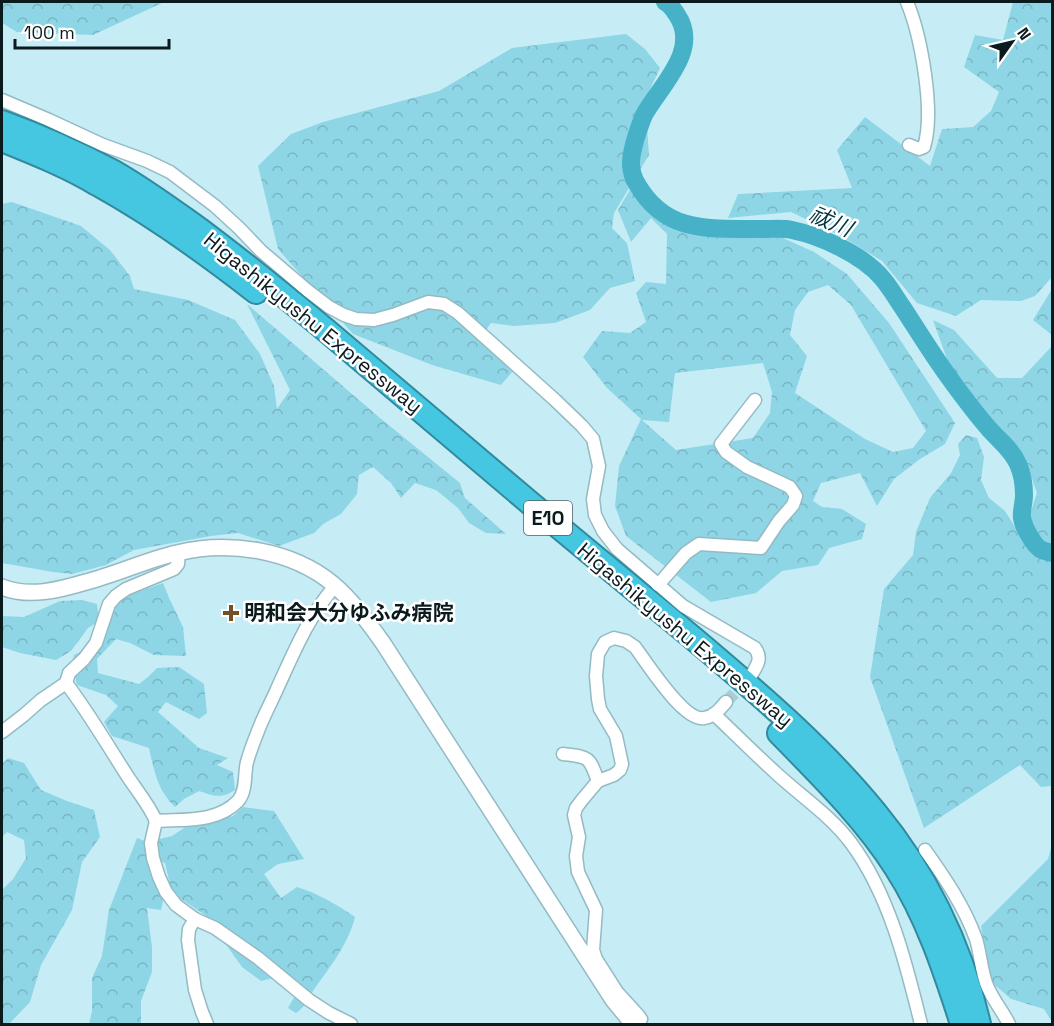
<svg xmlns="http://www.w3.org/2000/svg" width="1054" height="1026" viewBox="0 0 1054 1026" font-family="'Space Grotesk','Noto Sans JP',sans-serif">
  <defs>
    <pattern id="forest-crowns" width="20" height="18" patternUnits="userSpaceOnUse" patternTransform="scale(1.5)"><rect width="20" height="18" fill="#8ed5e5"/><path d="M2 6a3 3 0 1 1 6 0M12 15a3 3 0 1 1 6 0" fill="none" stroke="#79b6c4"/></pattern>
  </defs>
  <rect width="100%" height="100%" fill="#c6edf6"/>
  <g fill="url(#forest-crowns)" fill-rule="evenodd">
    <path d="M2,2H164L93,35L17,32L2,23Z"/>
    <path d="M1013,2H1052V277L1035,296L1021,301L981,300L956,316L917,303L882,261L841,236L791,212L728,218L738,194L852,188L837,150L865,117L930,166L942,129L973,127L991,111L999,92L964,67L975,35L1003,40Z"/>
    <path d="M626,34L645,49L660,68L645,100L649,155L614,213L612,228L627,243L635,281L610,288L590,310L555,323L514,326L491,323L480,338L512,372L501,385L432,365L353,334L278,249L258,166L291,134L323,122L439,91L512,48Z"/>
    <path d="M640,173L664,220L724,237L753,234L783,238L814,252L847,274L889,323L955,423L945,444L920,459L894,479L877,506L860,473L821,483L813,501L822,507L842,509L866,524L862,539L829,548L818,565L782,571L756,593L711,602L626,536L615,506L619,466L641,419L607,388L583,357L602,331L630,333L646,322L636,293L646,282L666,284L667,234L651,218L631,242L618,210ZM828,285L851,305L926,431L913,448L893,452L865,439L795,393L807,356L790,335L795,310L808,292ZM763,363L772,392L770,413L753,438L676,450L642,420L669,422L675,373Z"/>
    <path d="M12,202L81,226L110,250L130,276L134,289L188,300L235,320L260,354L274,386L277,409L290,390L247,304L380,418L460,483L465,498L506,534L486,533L469,523L458,508L436,490L415,483L401,498L391,483L373,467L359,475L357,494L341,514L323,524L314,533L279,546L238,533L211,536L134,550L106,565L72,574L53,572L2,563V204Z"/>
    <path d="M1052,289V335L1033,320Z"/>
    <path d="M933,320L954,330L997,378H1022L1052,346V786L1041,787L1020,765L924,828L870,677L884,589L913,555L916,532L930,498L951,473L960,455L958,444L966,435L977,438L984,457L981,480L989,498L1005,511L1015,527L1031,511L1037,493L1029,470L948,362Z"/>
    <path d="M163,583L170,600L183,627L186,656L154,655L130,643L116,639L97,659L98,673L139,684L148,677L157,668L179,667L204,684L207,713L199,719L166,702L158,712L199,748L228,758L217,765L233,772L235,790C221,799 214,796 199,791L184,799L175,807C158,791 154,771 149,748L112,736L104,722L118,706L106,695L77,685L72,663L74,655L92,646L114,609L121,601L129,595Z"/>
    <path d="M82,600L97,604L99,621L88,628L71,651L56,660L20,653L2,647V616L24,617L60,601Z"/>
    <path d="M8,758L24,763L41,790L67,801L94,810L100,837L82,862L72,910L41,965L30,1002L9,1024H2V890L13,879L26,858L24,840L7,832L2,837V764Z"/>
    <path d="M243,807L274,811L304,859L278,864L264,874L281,898L297,887C319,894 336,904 355,917C348,945 329,968 313,991C306,1000 306,1006 296,1013L288,1008L296,994L273,978L261,981L242,967L205,915L172,893L165,863L147,857L153,876L163,901L161,910L147,908L152,947V972L141,1001V1024H89L92,1011V978L102,956L109,910L137,838L147,842L172,836L190,824L233,816Z"/>
    <path d="M1052,845V1022L1044,1009L1011,999L989,980L981,926L1048,859Z"/>
  </g>
  <g fill="none" stroke-linecap="round" stroke-linejoin="round">
    <path stroke="#47b1c8" stroke-width="18" d="M665,2C671,5 673,9 677,15C701,50 660,86 644,115C640,125 636,135 634,145C630,159 629,171 637,184C667,236 713,228 765,229C774,229 783,228 792,230C821,236 863,255 882,278C890,287 896,298 903,308C918,331 932,354 948,376C961,394 975,413 990,430C1000,441 1012,450 1018,464C1022,473 1024,486 1024,495C1024,503 1021,511 1022,518C1023,526 1033,544 1040,549C1043,551 1049,552 1052,553"/>
    <path stroke="#aacdd5" stroke-width="12" stroke-dasharray="12 6" stroke-linecap="butt" d="M726,702L747,680"/>
    <g stroke="#94bac3" stroke-width="15">
      <g id="minor">
        <path d="M907,2C921,36 935,111 924,147L919,149L909,145"/>
        <path d="M2,100L49,120L103,145L147,161L170,172L215,206L239,228L261,251L308,291L329,307L344,315L356,319L374,320L393,315L428,302L444,304L458,313L555,400L582,426L593,439L599,466L593,499L595,515L603,531L617,549L683,606L755,648C762,658 758,664 752,674"/>
        <path d="M658,585L686,553L699,544L761,548L779,521L793,505L796,496L790,487L747,467L726,452L721,444L755,400"/>
        <path d="M335,586C308,617 294,652 277,689C271,703 263,717 258,731C254,741 250,751 247,762C244,774 247,791 238,801C217,823 184,819 156,821L151,843L153,858L159,877L166,892L176,905L195,919L215,928L258,958L309,1000L329,1013L351,1024"/>
        <path d="M66,683L69,673L84,659L96,643L109,604L116,596L126,589L174,569L178,564L179,552"/>
        <path d="M714,714C735,734 756,755 777,774C802,797 831,816 851,843C889,894 906,963 921,1024"/>
        <path d="M2,732L24,715L41,700L66,683C89,713 108,746 128,777C138,792 149,805 156,821"/>
        <path d="M563,754C589,757 589,756 598,781L582,800L576,808L574,815L579,837L576,856L578,872L596,910L593,950L596,959L617,992L638,1015L641,1019L638,1024"/>
        <path d="M598,781L614,775L620,770L622,764L616,736L600,709L598,699L596,676L598,654L605,642L614,638L626,641L635,647C647,663 684,722 704,718C714,717 720,709 726,702"/>
        <path d="M925,850C945,878 964,906 976,939C981,955 981,973 988,988C994,1001 1003,1012 1009,1024"/>
        <path d="M195,919L189,929L188,940L195,990L202,1012L207,1024"/>
      </g>
    </g>
    <g stroke="#94bac3" stroke-width="18">
      <path id="tertiary" d="M2,587C29,598 59,590 86,582C117,574 146,560 177,553C229,540 292,550 333,584C352,600 368,622 383,643L613,1000L627,1017L636,1024"/>
    </g>
    <g stroke="#318a9d" stroke-width="26">
      <g id="motorway">
        <path d="M2,122C40,136 78,153 114,172C144,189 171,209 199,229C243,262 285,296 327,331C395,388 462,446 530,503C584,548 638,593 693,638C757,692 822,747 875,812C926,874 961,946 979,1024"/>
        <path d="M2,140C34,153 67,166 97,184C153,215 206,253 256,292"/>
        <path d="M779,733C820,775 864,818 896,868C927,916 945,971 962,1024"/>
      </g>
    </g>
    <use href="#minor" stroke="#fff" stroke-width="12"/>
    <use href="#tertiary" stroke="#fff" stroke-width="15"/>
    <use href="#motorway" stroke="#45c7e2" stroke-width="22"/>
  </g>
  <path fill="#724e29" stroke="#fff" stroke-width="2" d="M228 604h6v6h6v6h-6v6h-6v-6h-6v-6h6z"/>
  <g text-anchor="middle" stroke-width="5" stroke-linejoin="round" paint-order="stroke">
    <rect fill="#fff" stroke="#545f61" stroke-width="1.5" x="524" y="501" width="48" height="34" rx="4.5"/>
    <g font-size="20" font-weight="bold" fill="#0b1a1d">
      <text x="548" y="525">E10</text>
    </g>
    <g font-size="21" fill="#0b1a1d" stroke="#fff">
      <text transform="translate(313 323) rotate(39)" y="7">Higashikyushu Expressway</text>
      <text transform="translate(685 635) rotate(40)" y="7">Higashikyushu Expressway</text>
    </g>
    <g font-size="21" font-weight="bold" fill="#0b1a1d" stroke="#fff" text-anchor="start">
      <text x="244" y="620">明和会大分ゆふみ病院</text>
    </g>
    <g font-size="22" font-style="italic" fill="#043740" stroke="#fff">
      <text transform="translate(831 221) rotate(23)" y="8">祓川</text>
    </g>
  </g>
  <rect width="1054" height="1026" fill="none" stroke="#0b1a1d" stroke-width="6"/>
  <g transform="translate(1012 42) rotate(56)" stroke="#ffffff" stroke-width="4.5" paint-order="stroke">
  <path d="M0-4.5L10 22L0 15L-10 22Z" fill="#0b1a1d"/>
  <text y="-9" font-size="16" font-weight="bold" text-anchor="middle" fill="#0b1a1d">N</text>
  </g>
  <path d="M15 39v9h154v-9" fill="none" stroke="#0b1a1d" stroke-width="3"/>
  <text x="24" y="39" font-size="18" fill="#0b1a1d" stroke="#ffffff" stroke-width="4.5" paint-order="stroke">100 m</text>
</svg>
